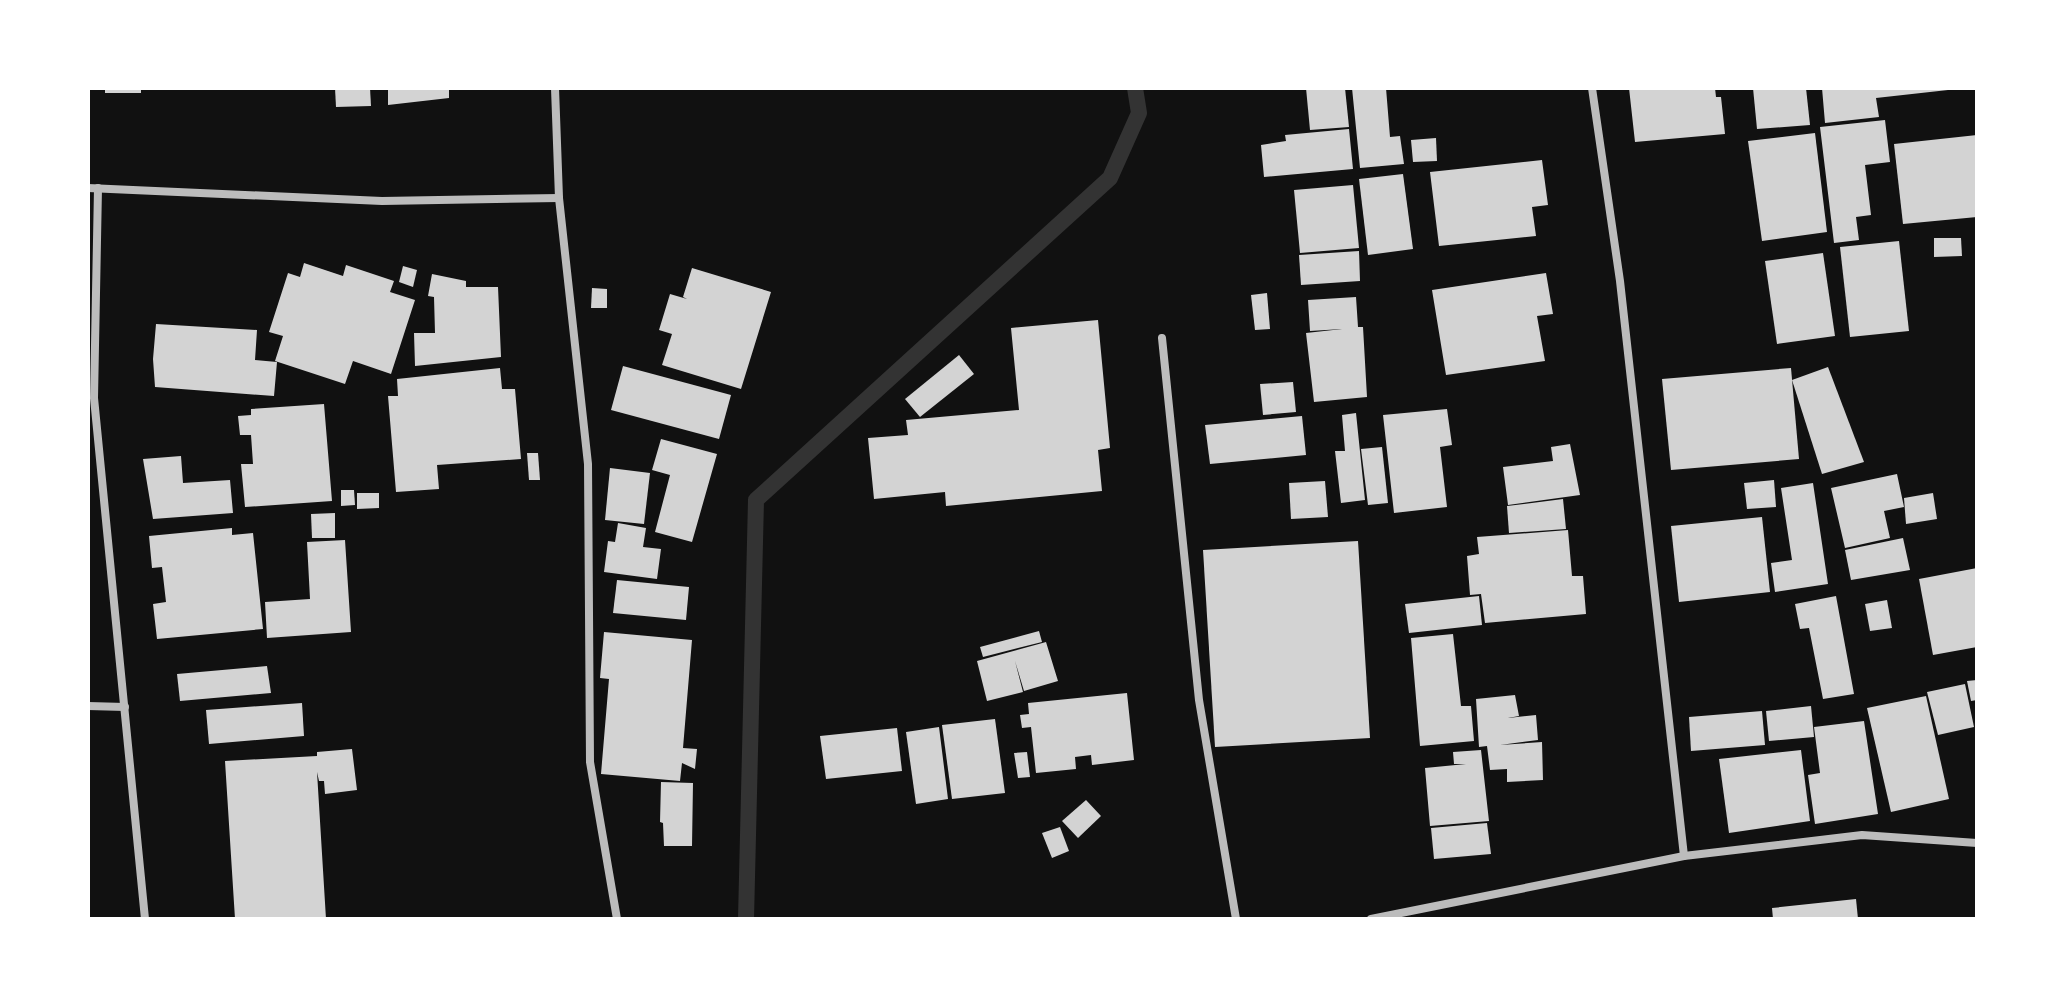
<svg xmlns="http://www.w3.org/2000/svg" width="2065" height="1007" viewBox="0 0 2065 1007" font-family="'Libre Baskerville',serif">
  <rect width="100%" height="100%" fill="#111"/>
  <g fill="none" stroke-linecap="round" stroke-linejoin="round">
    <path stroke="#333" stroke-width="16" d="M746,919L756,500L1110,178L1139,113L1135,88"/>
  </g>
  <g fill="#d3d3d3">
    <rect x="105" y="88" width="36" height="5"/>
    <path d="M335,88H370L371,106L336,107Z"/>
    <path d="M388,88H449V98L388,105Z"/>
    <path d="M1306,88H1345L1349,127L1310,130Z"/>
    <path d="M1352,88H1386L1390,137L1400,136L1404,164L1360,168Z"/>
    <path d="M1629,88H1715L1716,97H1721L1725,134L1635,142Z"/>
    <path d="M1753,88H1806L1810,125L1757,129Z"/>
    <path d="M1822,88H1948V90L1876,98L1879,117L1825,123Z"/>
    <path d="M1885,120L1890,162L1865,165L1871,215L1856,217L1859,240L1834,243L1820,127Z"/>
    <path d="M1349,129L1353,169L1264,177L1261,145L1286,141L1285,135Z"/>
    <path d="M1815,133L1827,232L1762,241L1748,141Z"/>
    <path d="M1977,135V217L1903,224L1894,144Z"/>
    <path d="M1436,138L1437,161L1413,162L1411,140Z"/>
    <path d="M1542,160L1548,205L1532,207L1536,236L1439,246L1430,172Z"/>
    <path d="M1403,174L1413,249L1368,255L1359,179Z"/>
    <path d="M1353,185L1359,248L1300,253L1294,190Z"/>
    <path d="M1934,238H1961L1962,256L1934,257Z"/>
    <path d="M1899,241L1909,331L1850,337L1840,247Z"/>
    <path d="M1359,251L1360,281L1301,285L1299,255Z"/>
    <path d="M1823,253L1835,336L1777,344L1765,261Z"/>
    <path d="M304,263L343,276L346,265L394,281L390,292L415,300L391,374L353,361L345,384L275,361L283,336L269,332L288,273L300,277Z"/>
    <path d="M403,266L417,270L413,287L399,282Z"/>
    <path d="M692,268L771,292L741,389L662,365L672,334L659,330L670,294L687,299L683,297Z"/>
    <path d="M1546,273L1553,314L1537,316L1545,361L1446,375L1432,290Z"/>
    <path d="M432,274L466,281V287H498L501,357L415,366L414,333H435L434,297L428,296Z"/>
    <path d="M592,288L607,289V308H591Z"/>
    <path d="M1267,293L1270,329L1255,330L1251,295Z"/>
    <path d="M1356,297L1358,327H1363L1367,397L1314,402L1306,333L1342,329L1310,331L1308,300Z"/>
    <path d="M1098,320L1110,448L1098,450L1102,491L946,506L945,492L874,499L868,438L908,435L906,420L1019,410L1011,328Z"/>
    <path d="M156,324L257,330L255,360L277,362L274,396L155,387L153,359Z"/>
    <path d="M959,355L974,374L920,417L905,399Z"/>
    <path d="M623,366L731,395L719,439L611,410Z"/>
    <path d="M1828,367L1864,462L1822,474L1792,380Z"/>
    <path d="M500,368L502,389H515L521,459L437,465L439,489L396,492L388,396H398L397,379Z"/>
    <path d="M1791,368L1799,459L1671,470L1662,379Z"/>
    <path d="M1293,382L1296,412L1263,415L1260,384Z"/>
    <path d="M324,404L332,501L245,507L241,464H253L251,435H240L238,416L251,415V409Z"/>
    <path d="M1447,409L1452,445L1440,447L1447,507L1394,513L1383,415Z"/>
    <path d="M1356,413L1365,500L1341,503L1335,451H1345L1342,415Z"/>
    <path d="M1302,416L1306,455L1210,464L1205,425Z"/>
    <path d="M661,439L717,454L692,542L655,532L670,475L652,470Z"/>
    <path d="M1570,444L1580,495L1508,505L1503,467L1553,461L1551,447Z"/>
    <path d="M1382,447L1388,503L1368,505L1361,449Z"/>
    <path d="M527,453H538L540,480H529Z"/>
    <path d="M181,456L183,483L230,480L233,513L153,519L143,459Z"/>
    <path d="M610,468L650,473L644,524L605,520Z"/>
    <path d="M1897,474L1904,507L1884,511L1890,538L1845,548L1831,488Z"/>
    <path d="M1774,480L1776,507L1747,509L1744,483Z"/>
    <path d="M1325,481L1328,517L1291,519L1289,483Z"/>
    <path d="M1813,483L1828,584L1775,592L1771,563L1792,560L1781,488Z"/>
    <path d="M341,490H354L355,505L341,506Z"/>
    <path d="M357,493H379V508L357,509Z"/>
    <path d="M1933,493L1937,519L1906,524L1904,498Z"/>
    <path d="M1563,499L1566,529L1509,533L1507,506Z"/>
    <path d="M335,513V538H312L311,514Z"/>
    <path d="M1762,517L1770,592L1679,602L1671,526Z"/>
    <path d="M618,523L646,528L643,547L661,549L657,579L604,572L608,541L615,542Z"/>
    <path d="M232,528V535L253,533L263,629L157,639L153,604L166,602L162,567L152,568L149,536Z"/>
    <path d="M1568,530L1572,576H1583L1586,614L1485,623L1481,594L1470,595L1467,556L1479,554L1477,537Z"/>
    <path d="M1903,538L1910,570L1851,580L1845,550Z"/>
    <path d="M345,540L351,632L267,638L265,602L310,599L307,542Z"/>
    <path d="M1358,541L1370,738L1215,747L1203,550Z"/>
    <path d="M1977,568V647L1933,655L1919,579Z"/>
    <path d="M617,580L689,587L686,620L613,613Z"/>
    <path d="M1479,596L1482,625L1409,633L1405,604Z"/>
    <path d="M1836,596L1854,694L1823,699L1809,628L1800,629L1795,604Z"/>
    <path d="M1887,600L1892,628L1870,631L1865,604Z"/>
    <path d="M1039,631L1042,642L983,657L980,647Z"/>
    <path d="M604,632L692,640L683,748L697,749L695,769L682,763L680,781L601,774L609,679L600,678Z"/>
    <path d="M1453,634L1461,706H1471L1474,741L1420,746L1411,638Z"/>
    <path d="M1046,642L1058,681L1024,691L1015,661L1023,692L987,701L977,661Z"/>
    <path d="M267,666L271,693L180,701L177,674Z"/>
    <path d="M1977,680V700L1971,701L1967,681Z"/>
    <path d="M1965,684L1974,727L1938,735L1927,692Z"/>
    <path d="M1127,693L1134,760L1092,765L1091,755L1075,757L1076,769L1036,773L1031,727L1022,728L1020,715L1029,714L1028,703Z"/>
    <path d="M1515,695L1519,716L1508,718L1536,715L1538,740L1500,745L1542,742L1543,780L1507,782V769L1490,770L1487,746L1479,747L1476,699Z"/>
    <path d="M1926,696L1949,799L1891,812L1867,708Z"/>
    <path d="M302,703L304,736L209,744L206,710Z"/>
    <path d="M1811,706L1814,737L1769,741L1766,711Z"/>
    <path d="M1762,711L1765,745L1691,751L1689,717Z"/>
    <path d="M995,719L1005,793L952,799L942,725Z"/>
    <path d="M1864,721L1878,814L1815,824L1808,775L1820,773L1814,727Z"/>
    <path d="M939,727L948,799L916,804L906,732Z"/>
    <path d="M897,728L902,771L826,779L820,736Z"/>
    <path d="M352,749L357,790L325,794L324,781H319L317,772L326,919H235L225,761L317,756V752Z"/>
    <path d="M1481,750L1489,821L1430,826L1425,768L1466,764H1454L1453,752Z"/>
    <path d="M1801,750L1810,821L1729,833L1719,759Z"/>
    <path d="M1027,752L1030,777L1018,778L1014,753Z"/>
    <path d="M661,782L693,783L692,846H664L663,823L660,822Z"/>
    <path d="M1086,800L1101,816L1078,838L1062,821Z"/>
    <path d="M1487,823L1491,854L1434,859L1431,828Z"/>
    <path d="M1060,827L1069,851L1052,858L1042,833Z"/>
    <path d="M1856,899L1858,919H1773L1772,908Z"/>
  </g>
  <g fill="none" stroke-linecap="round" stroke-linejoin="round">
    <g stroke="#bcbcbc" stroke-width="8">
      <path d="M555,88L559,198L588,464L590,762L617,919"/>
      <path d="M1592,88L1620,281L1684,856"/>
      <path d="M88,188L382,201L559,198"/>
      <path d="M98,188L94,398L145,919"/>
      <path d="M1162,338L1199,700L1236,919"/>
      <path d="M88,706L125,707"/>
      <path d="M1371,919L1684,856L1862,835L1977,843"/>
    </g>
  </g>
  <rect width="2065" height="1007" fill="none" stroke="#ffffff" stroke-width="180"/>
</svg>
